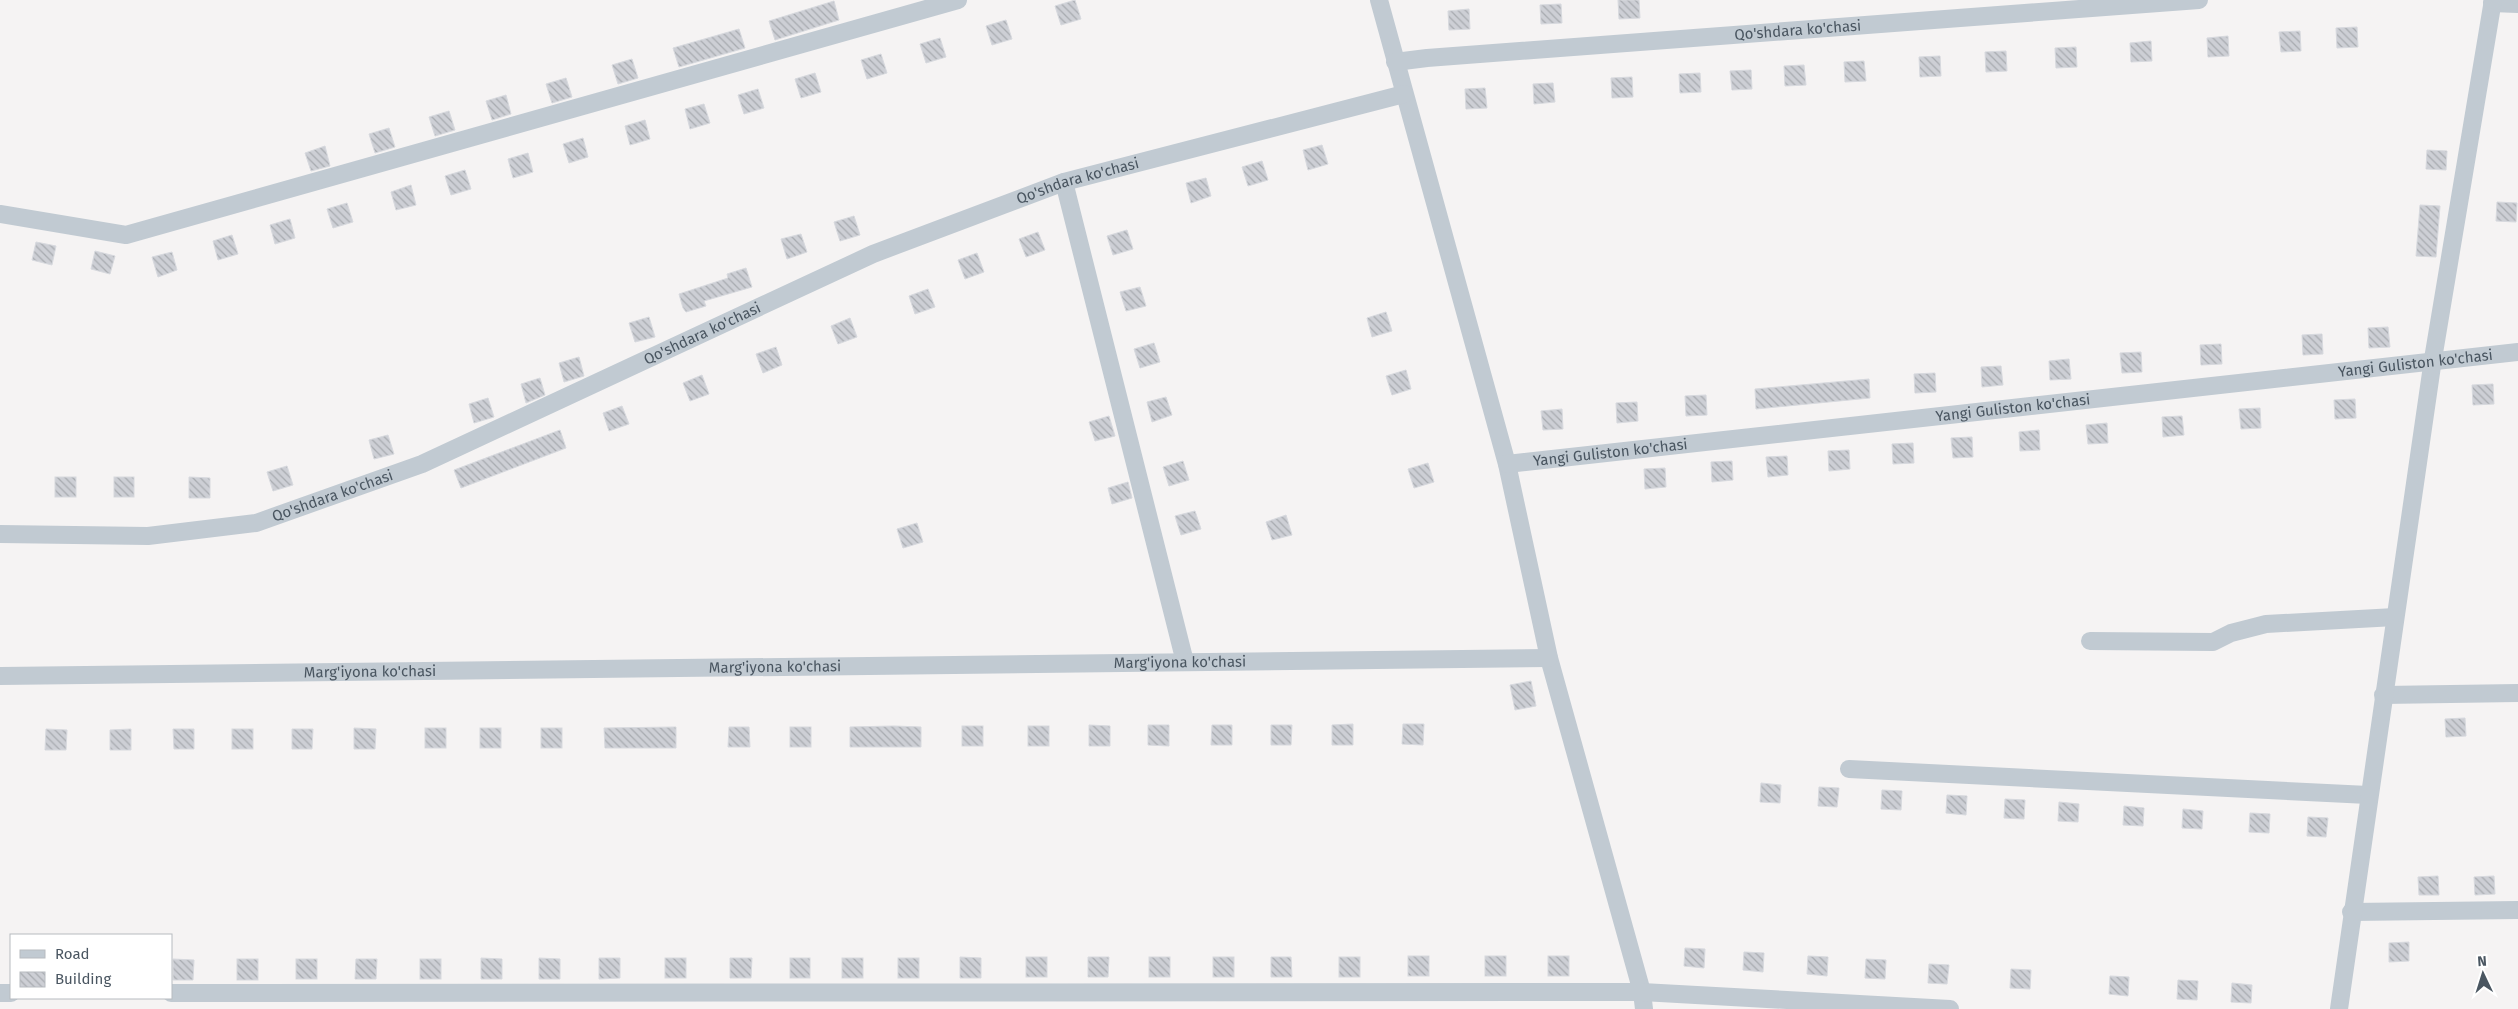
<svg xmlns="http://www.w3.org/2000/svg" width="2518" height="1009" viewBox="0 0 2518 1009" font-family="'Fira Sans',sans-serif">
  <defs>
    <pattern id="building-back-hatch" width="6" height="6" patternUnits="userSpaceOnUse" patternTransform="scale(1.25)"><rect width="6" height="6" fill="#cdcfd5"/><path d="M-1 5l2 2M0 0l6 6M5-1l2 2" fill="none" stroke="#a8abb0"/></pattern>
  </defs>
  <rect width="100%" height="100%" fill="#f5f3f3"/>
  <g fill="url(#building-back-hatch)" stroke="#d7d9de">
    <path d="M1075,0L1081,19L1061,25L1055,6Z"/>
    <path d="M1618,0H1639L1640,18L1619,19Z"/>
    <path d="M834,1L839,20L775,40L769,21Z"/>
    <path d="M1561,4L1562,23L1541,24L1540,5Z"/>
    <path d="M1469,9L1470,29L1449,30L1448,11Z"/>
    <path d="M1006,20L1012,39L992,45L986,26Z"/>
    <path d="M2357,27L2358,47L2337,48L2336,28Z"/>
    <path d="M739,29L745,48L679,67L673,48Z"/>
    <path d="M2300,31L2301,51L2281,52L2279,32Z"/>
    <path d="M2228,36L2229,56L2208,57L2207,38Z"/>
    <path d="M940,38L946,57L926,63L920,44Z"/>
    <path d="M2151,41L2152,61L2131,62L2130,43Z"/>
    <path d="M2076,47L2077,67L2056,68L2055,48Z"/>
    <path d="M2006,51L2007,71L1986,72L1985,52Z"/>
    <path d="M881,54L887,73L867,79L861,60Z"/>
    <path d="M1940,56L1941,76L1920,77L1919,57Z"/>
    <path d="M632,59L638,78L618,84L612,65Z"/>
    <path d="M1864,61L1866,81L1845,82L1844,62Z"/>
    <path d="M1804,65L1806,85L1785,86L1784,66Z"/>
    <path d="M1751,70L1752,89L1732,90L1730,71Z"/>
    <path d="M815,73L821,92L801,98L795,79Z"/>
    <path d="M1700,73L1701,92L1680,93L1679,74Z"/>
    <path d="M1632,77L1633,97L1612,98L1611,78Z"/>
    <path d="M566,78L572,97L552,103L546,84Z"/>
    <path d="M1553,83L1555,102L1534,104L1533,84Z"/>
    <path d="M1485,88L1487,108L1466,109L1465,89Z"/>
    <path d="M758,89L764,108L744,114L738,95Z"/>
    <path d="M506,95L511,114L492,120L486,101Z"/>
    <path d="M704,104L710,123L690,129L685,109Z"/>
    <path d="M449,111L455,130L435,136L429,117Z"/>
    <path d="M645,120L650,139L630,145L625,126Z"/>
    <path d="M389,128L395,147L375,153L369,134Z"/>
    <path d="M583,138L588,157L569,163L563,144Z"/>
    <path d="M1322,145L1328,164L1308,170L1303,150Z"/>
    <path d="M325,146L330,166L311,171L305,153Z"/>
    <path d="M2427,150L2447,151L2446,170L2426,169Z"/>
    <path d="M528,153L533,172L513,178L508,159Z"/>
    <path d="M1262,161L1268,180L1248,186L1242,167Z"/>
    <path d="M465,170L471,189L451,195L445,176Z"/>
    <path d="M1206,178L1211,196L1191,203L1186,183Z"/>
    <path d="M411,185L416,205L396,210L391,192Z"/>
    <path d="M2497,202L2517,203L2516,222L2496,221Z"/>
    <path d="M347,203L353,222L333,228L327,209Z"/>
    <path d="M2420,205L2440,206L2436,257L2416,256Z"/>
    <path d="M854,216L860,235L840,241L834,222Z"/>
    <path d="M290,219L295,238L275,244L270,225Z"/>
    <path d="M1127,230L1133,249L1113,255L1107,236Z"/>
    <path d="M1038,232L1045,250L1026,257L1019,239Z"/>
    <path d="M801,234L807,252L787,259L781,239Z"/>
    <path d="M232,235L238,254L218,260L213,241Z"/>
    <path d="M36,242L56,246L52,265L32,260Z"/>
    <path d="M95,251L115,256L110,274L91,269Z"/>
    <path d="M172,252L177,270L158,277L152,257Z"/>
    <path d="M977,253L984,272L965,279L958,260Z"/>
    <path d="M746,268L752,287L704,301L706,306L686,312L683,308L679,294L728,278L727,274Z"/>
    <path d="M1140,287L1146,306L1126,311L1120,292Z"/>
    <path d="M928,289L935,307L915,314L909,296Z"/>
    <path d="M1386,312L1392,331L1372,337L1367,318Z"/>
    <path d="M649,317L655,337L635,342L629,323Z"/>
    <path d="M850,318L857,337L838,344L831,326Z"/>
    <path d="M2388,327L2390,347L2369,348L2368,328Z"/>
    <path d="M2322,334L2323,354L2303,355L2302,335Z"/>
    <path d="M1154,343L1160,362L1140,368L1134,349Z"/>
    <path d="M2221,344L2222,364L2201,365L2200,345Z"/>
    <path d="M776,347L782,365L763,373L756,354Z"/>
    <path d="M2141,352L2142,372L2122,373L2120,353Z"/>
    <path d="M579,357L584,376L564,382L559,363Z"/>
    <path d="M2069,359L2071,379L2050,380L2049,361Z"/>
    <path d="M2001,366L2003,385L1982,387L1981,367Z"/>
    <path d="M1406,370L1411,389L1392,395L1386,376Z"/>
    <path d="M1935,373L1936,392L1915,393L1914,374Z"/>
    <path d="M702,375L709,394L690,401L683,383Z"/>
    <path d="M540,378L545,395L526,403L521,384Z"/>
    <path d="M1869,379L1870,398L1756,409L1755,389Z"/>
    <path d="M2493,384L2494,404L2473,405L2472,385Z"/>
    <path d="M1706,395L1707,415L1686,416L1685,396Z"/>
    <path d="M1166,397L1172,415L1152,422L1147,402Z"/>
    <path d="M488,398L494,417L474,423L469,404Z"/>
    <path d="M2355,399L2356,418L2335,419L2334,400Z"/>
    <path d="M1637,402L1638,421L1617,423L1616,403Z"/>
    <path d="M622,406L629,424L609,431L603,413Z"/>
    <path d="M2260,408L2261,428L2241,429L2239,409Z"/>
    <path d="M1562,409L1563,429L1543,430L1541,411Z"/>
    <path d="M1109,416L1115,436L1095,441L1089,422Z"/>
    <path d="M2182,416L2184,435L2163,437L2162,417Z"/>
    <path d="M2107,423L2108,443L2088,444L2086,425Z"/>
    <path d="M560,430L566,448L461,488L454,470Z"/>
    <path d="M2039,430L2040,450L2020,451L2019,432Z"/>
    <path d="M388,435L394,454L374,459L369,440Z"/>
    <path d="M1972,437L1973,457L1953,458L1951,438Z"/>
    <path d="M1913,443L1914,463L1893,464L1892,444Z"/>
    <path d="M1849,450L1850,469L1829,471L1828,451Z"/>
    <path d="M1787,456L1788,475L1768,477L1766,457Z"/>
    <path d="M1183,461L1189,480L1169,486L1163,467Z"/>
    <path d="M1732,461L1733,480L1712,482L1711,462Z"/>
    <path d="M1428,463L1434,482L1414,488L1408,469Z"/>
    <path d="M287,466L293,485L273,491L267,472Z"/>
    <path d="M1665,468L1666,487L1645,489L1644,469Z"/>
    <rect x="55" y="477" width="21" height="20"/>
    <rect x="114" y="477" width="20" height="20"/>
    <path d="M189,477L210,478V498H189Z"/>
    <path d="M1128,482L1132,498L1112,504L1108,488Z"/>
    <path d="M1195,511L1201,529L1181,535L1175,516Z"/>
    <path d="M1286,515L1292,535L1272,540L1266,522Z"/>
    <path d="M917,523L923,542L903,548L897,529Z"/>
    <path d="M1531,681L1536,706L1515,710L1510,685Z"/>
    <path d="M2465,718L2466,736L2446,737L2445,719Z"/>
    <path d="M1353,724V745H1332V725Z"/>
    <path d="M1403,724H1424L1423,745L1402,744Z"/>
    <path d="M1089,725L1110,726V746H1089Z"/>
    <path d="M1148,725H1169V746L1148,745Z"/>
    <path d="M1212,725H1232V745H1211Z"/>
    <path d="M1271,725H1292L1291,745H1271Z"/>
    <path d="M894,726L921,727V747H850V727Z"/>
    <rect x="962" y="726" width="21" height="20"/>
    <rect x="1028" y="726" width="21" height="20"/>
    <path d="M676,727V748H605L604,728Z"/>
    <path d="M729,727H749L750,747H728Z"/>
    <rect x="790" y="727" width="21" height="20"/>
    <path d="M354,728L376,729L375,749H354Z"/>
    <rect x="425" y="728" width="21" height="20"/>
    <rect x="480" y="728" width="21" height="20"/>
    <rect x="541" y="728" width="21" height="20"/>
    <path d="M46,729L67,730L66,750H45Z"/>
    <path d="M131,729V750H110V730Z"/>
    <path d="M173,729H194V749H174Z"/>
    <rect x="232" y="729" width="21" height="20"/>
    <path d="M292,729H313L312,749H292Z"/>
    <path d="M1761,783L1781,785L1780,803L1760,802Z"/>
    <path d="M1819,787L1839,788L1837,807L1818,806Z"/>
    <path d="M1882,790L1902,791L1901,810L1881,809Z"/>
    <path d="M1947,795L1967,796L1966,815L1946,813Z"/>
    <path d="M2005,799L2025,800L2024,819L2004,818Z"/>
    <path d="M2059,802L2079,804L2078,822L2058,821Z"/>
    <path d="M2124,806L2144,808L2143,826L2123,825Z"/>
    <path d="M2183,809L2203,811L2202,829L2182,828Z"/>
    <path d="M2250,813L2270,814L2269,833L2249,832Z"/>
    <path d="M2308,817L2328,818L2326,837L2307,836Z"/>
    <path d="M2438,876L2439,895H2419L2418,877Z"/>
    <path d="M2494,876L2495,894L2475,895L2474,877Z"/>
    <path d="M2409,942V961L2389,962V943Z"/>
    <path d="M1685,948L1705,949L1704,968L1684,966Z"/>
    <path d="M1744,952L1764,953L1763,972L1743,970Z"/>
    <rect x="1408" y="956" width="21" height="20"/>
    <rect x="1485" y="956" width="21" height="20"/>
    <rect x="1548" y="956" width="21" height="20"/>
    <path d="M1808,956L1828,957L1827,976L1807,974Z"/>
    <path d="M960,957L981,958V978H960Z"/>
    <rect x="1026" y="957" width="21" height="20"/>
    <path d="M1088,957H1109L1108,977H1088Z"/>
    <rect x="1149" y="957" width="21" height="20"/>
    <rect x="1213" y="957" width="21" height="20"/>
    <path d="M1271,957H1291L1292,977H1271Z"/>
    <rect x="1339" y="957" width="21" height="20"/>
    <path d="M481,958L502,959V979H481Z"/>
    <path d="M539,958L560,959V979H539Z"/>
    <path d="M599,958H620V978L599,979Z"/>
    <rect x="665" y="958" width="21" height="20"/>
    <path d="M730,958H752L751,978H730Z"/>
    <rect x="790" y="958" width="20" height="20"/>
    <rect x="842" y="958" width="21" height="20"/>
    <rect x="898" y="958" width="21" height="20"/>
    <path d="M173,959L194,960L193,980H173Z"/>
    <rect x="237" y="959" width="21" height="21"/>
    <rect x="296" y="959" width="21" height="20"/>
    <path d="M356,959H377L376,979H355Z"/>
    <rect x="420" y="959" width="21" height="20"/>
    <path d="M1866,959L1886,960L1885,979L1865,978Z"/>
    <path d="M1929,964L1949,965L1947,984L1928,983Z"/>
    <path d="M2011,969L2031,970L2030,989L2010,988Z"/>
    <path d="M2110,976L2129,977L2128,996L2109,994Z"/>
    <path d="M2178,980L2198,981L2197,1000L2177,999Z"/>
    <path d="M2232,983L2252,985L2251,1003L2231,1002Z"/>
  </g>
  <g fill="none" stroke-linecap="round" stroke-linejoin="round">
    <g stroke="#c1cad2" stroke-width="18">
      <path d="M1379,0L1507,464L1549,658L1642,992L1644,1009"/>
      <path d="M2492,3L2518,4"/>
      <path id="s1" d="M1395,62L1427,58L2199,0"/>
      <path d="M1064,182L1185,662"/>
      <path d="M0,214L126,235L958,0"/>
      <path id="s2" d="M1507,464L2518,352"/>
      <path id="s3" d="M0,534L148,536L256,523L422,464L873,254L1064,182L1404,94"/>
      <path d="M2090,641L2213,642L2231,633L2266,624L2395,617"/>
      <path id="s4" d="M0,676L1549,658"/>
      <path d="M2383,695L2518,693"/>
      <path d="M1849,769L2368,795"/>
      <path d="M2351,912L2518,910"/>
      <path d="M0,993H11"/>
      <path d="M171,993L1642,992L1950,1009"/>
      <path d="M2339,1009L2433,359L2493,0"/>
    </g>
  </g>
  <g text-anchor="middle" stroke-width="4.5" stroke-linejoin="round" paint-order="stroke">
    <g font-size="15" fill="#4a5661" stroke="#fff">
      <text dy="5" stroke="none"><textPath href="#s1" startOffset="404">Qo'shdara ko'chasi</textPath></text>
      <text dy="5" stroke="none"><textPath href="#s3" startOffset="1148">Qo'shdara ko'chasi</textPath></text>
      <text dy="5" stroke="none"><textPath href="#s3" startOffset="742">Qo'shdara ko'chasi</textPath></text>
      <text dy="5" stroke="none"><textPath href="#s2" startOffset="914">Yangi Guliston ko'chasi</textPath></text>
      <text dy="5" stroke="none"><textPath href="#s2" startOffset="509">Yangi Guliston ko'chasi</textPath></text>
      <text dy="5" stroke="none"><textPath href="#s2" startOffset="104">Yangi Guliston ko'chasi</textPath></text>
      <text dy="5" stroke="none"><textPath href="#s3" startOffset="338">Qo'shdara ko'chasi</textPath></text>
      <text dy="5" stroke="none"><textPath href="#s4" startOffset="1180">Marg'iyona ko'chasi</textPath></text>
      <text dy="5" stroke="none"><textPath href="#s4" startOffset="775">Marg'iyona ko'chasi</textPath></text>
      <text dy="5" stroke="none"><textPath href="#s4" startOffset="370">Marg'iyona ko'chasi</textPath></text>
    </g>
  </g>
  <rect x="10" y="934" width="162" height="65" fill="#ffffff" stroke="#b7bbc0"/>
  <rect x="20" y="950" width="25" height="8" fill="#c1cad2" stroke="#b7bbc0"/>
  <text x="55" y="959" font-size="15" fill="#4a5661">Road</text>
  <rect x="20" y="972" width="25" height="15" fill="url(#building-back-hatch)" stroke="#b7bbc0"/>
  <text x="55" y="984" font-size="15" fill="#4a5661">Building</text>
  <g transform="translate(2483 974) rotate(356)" stroke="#ffffff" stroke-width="4" paint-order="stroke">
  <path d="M0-4L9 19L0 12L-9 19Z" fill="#4a5661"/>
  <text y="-8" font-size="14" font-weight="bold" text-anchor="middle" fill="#4a5661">N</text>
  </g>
</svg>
